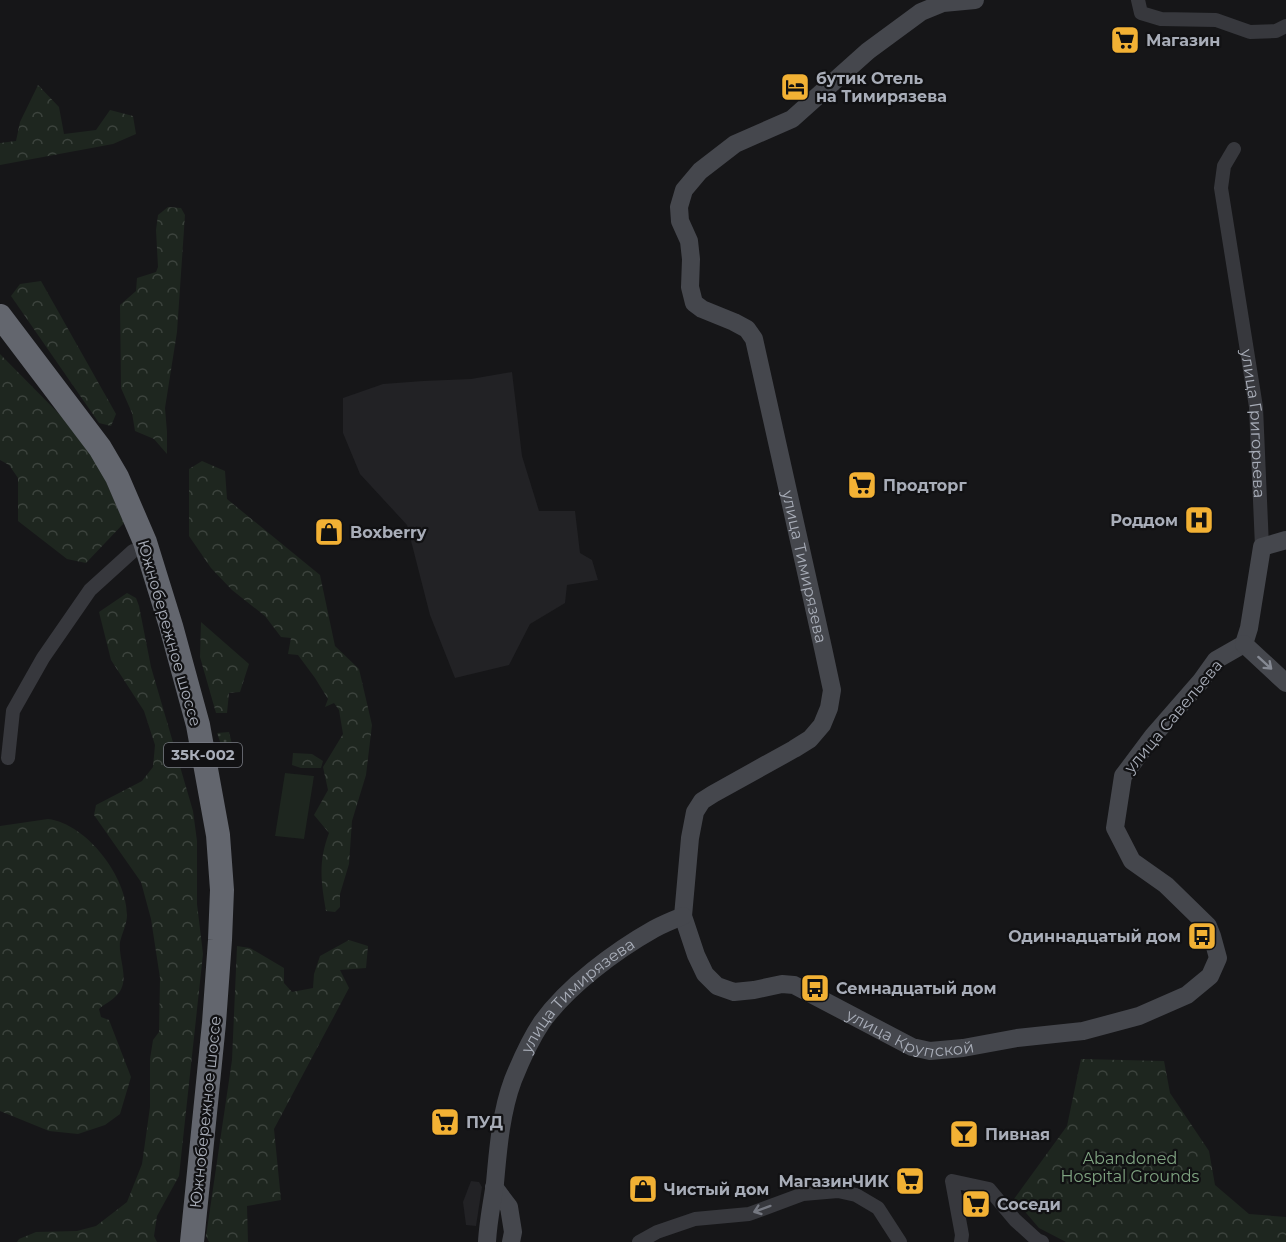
<svg xmlns="http://www.w3.org/2000/svg" width="1286" height="1242" viewBox="0 0 1286 1242" font-family="Montserrat,sans-serif">
  <defs>
    <pattern id="grass-dots" width="8" height="8" patternUnits="userSpaceOnUse" patternTransform="scale(1.5)"><rect width="8" height="8" fill="#1e261f"/><path d="M2 2h.1M6 6h.1" fill="none" stroke="#3c433d" stroke-width="1.8" stroke-linecap="round"/></pattern>
    <pattern id="forest-crowns" width="20" height="18" patternUnits="userSpaceOnUse" patternTransform="scale(1.5)"><rect width="20" height="18" fill="#1e261f"/><path d="M2 6a3 3 0 1 1 6 0M12 15a3 3 0 1 1 6 0" fill="none" stroke="#3c433d"/></pattern>
  </defs>
  <rect width="100%" height="100%" fill="#161618"/>
  <g fill="#222225">
    <path d="M512,372L522,456L539,511H575L580,553L592,560L598,580L567,585L565,603L530,624L509,665L455,678L430,615L407,525L360,474L343,433V398L383,384L423,381L471,379Z"/>
    <path d="M471,1181L479,1182L482,1187L476,1226L466,1225L463,1202Z"/>
  </g>
  <path fill="url(#grass-dots)" d="M229,732L232,744L225,756L217,733Z"/>
  <g fill="url(#forest-crowns)">
    <path d="M38,85L59,107L64,134L96,130L110,110L133,116L136,134L113,144L0,165V143L16,141L20,122Z"/>
    <path d="M168,207L181,208L185,215L177,332L165,408L167,432V454L154,439L135,431L132,413L121,388L120,305L136,291L137,278L156,272L158,267L156,230L158,215Z"/>
    <path d="M41,281L116,414L111,426L99,423L11,296L20,284Z"/>
    <path d="M0,354L76,431L97,461L124,523L86,563L67,559L18,521V478L9,465L0,460Z"/>
    <path d="M202,461L225,471L227,499L320,575L335,646L359,669L372,725L366,775L352,821L349,864L340,894V907L335,912L326,911C321,882 318,862 329,833L314,815L328,790L323,767L343,734L339,710L334,703L325,707L328,699L315,678L298,655L288,654L291,638L281,637L265,616L232,590L211,568L189,536V469Z"/>
    <path d="M127,593L136,598L139,606L151,667L193,811L197,841V904L203,954L179,1176L157,1216L154,1236L157,1242H17L19,1239L36,1232L77,1231L96,1226L127,1202L142,1164L150,1107V1059L153,1040L159,1032L160,978L151,919L141,882L94,815L96,805L142,781L153,767L155,745L144,711L111,660L99,612Z"/>
    <path d="M201,622L249,664L240,692L229,693L227,713H216L200,657Z"/>
    <path d="M293,753L312,754L323,761L321,768H301L292,765Z"/>
    <path d="M48,819C87,824 127,877 127,915C127,924 122,933 120,942C118,960 131,980 117,995C112,1001 104,1004 99,1009L101,1017L109,1020L131,1077L120,1114L105,1125L78,1134L49,1131L0,1111V826Z"/>
    <path d="M349,940L368,946L366,968L340,970L349,988L274,1129L281,1200L247,1206L248,1242H209L206,1236L232,1060L237,946L250,948L284,968V983L292,992L313,988L314,974L320,956Z"/>
    <path d="M1081,1059L1164,1061L1170,1093L1209,1151L1215,1185L1249,1214L1286,1217V1242H1066L1039,1228L1014,1199L1067,1126Z"/>
  </g>
  <path fill="#1e261f" d="M285,773L314,776L304,839L275,836Z"/>
  <g fill="none" stroke-linecap="round" stroke-linejoin="round">
    <g stroke="#37383d" stroke-width="14">
      <path d="M1138,0L1141,13L1161,19L1216,20L1250,32L1276,31L1286,26"/>
      <path id="s1" d="M1234,149L1224,166L1221,188L1256,407L1262,547"/>
      <path d="M8,758L13,711L43,658L90,590L133,551"/>
      <path d="M639,1242L657,1232L695,1219L749,1214L803,1194L838,1191L856,1195L878,1208L900,1242"/>
      <path d="M961,1242L962,1235L952,1181L989,1189L1015,1220L1037,1240L1042,1242"/>
    </g>
    <g stroke="#45474d" stroke-width="18">
      <path id="s2" d="M975,0L943,3L921,12L868,51L792,119L735,144L700,171L684,190L679,207L680,221L689,241L691,259L690,287L694,303L702,309L734,322L747,329L754,339L823,648L832,690L829,708L822,725L810,739L794,749L713,794L702,801L695,812L690,838L683,916L696,955L705,974L717,986L734,992L754,990L782,984L794,985L912,1047L930,1051L963,1048L1017,1038L1083,1031L1139,1016L1187,995L1210,976L1218,958L1212,936L1208,926L1166,885L1132,861L1115,828L1123,776L1153,736L1201,681L1216,660L1244,644"/>
      <path d="M1244,644L1249,628L1262,547L1286,540"/>
      <path d="M1244,644L1286,683"/>
      <path d="M494,1187L509,1207L513,1232L511,1242"/>
      <path id="s3" d="M487,1242C488,1222 492,1203 495,1183C498,1149 501,1112 513,1080C521,1060 530,1040 542,1022C568,986 615,951 654,929C663,924 673,920 683,916"/>
    </g>
    <path stroke="#63666e" stroke-width="24" d="M0,316L100,448L117,477L145,542L171,626L198,725L218,835L222,890L220,940L214,1023L192,1242"/>
  </g>
  <defs><path id="oneway-shaft" d="M-6 0H5M1.5-3L5.5 0L1.5 3" fill="none" stroke-width="1.6" stroke-linecap="round" stroke-linejoin="round" transform="scale(1.5)"/></defs>
  <use stroke="#858993" href="#oneway-shaft" transform="translate(1265 663) rotate(42)"/>
  <use stroke="#757881" href="#oneway-shaft" transform="translate(762 1209) rotate(160)"/>
  <defs>
    <g id="supermarket-square" transform="scale(1.5)"><rect x="-9" y="-9" width="18" height="18" rx="4" fill="#f2b134" stroke="#111113"/><path d="M-6-5.5h2.5l.6 2H6L4.5 2H-2.5L-4.4-4H-6ZM-1.5 3.2a1.3 1.3 0 1 0 .1 0ZM3 3.2a1.3 1.3 0 1 0 .1 0Z" fill="#111"/></g>
    <g id="hotel-square" transform="scale(1.5)"><rect x="-9" y="-9" width="18" height="18" rx="4" fill="#f2b134" stroke="#111113"/><path d="M-6-4.5h1.5V1H6V5H4.5V3h-9V5H-6ZM-4 0a1.8 1.8 0 1 1 3.6 0ZM.5 0V-2.5h3Q6-2.5 6 0Z" fill="#111"/></g>
    <g id="hospital-square" transform="scale(1.5)"><rect x="-9" y="-9" width="18" height="18" rx="4" fill="#f2b134" stroke="#111113"/><path d="M-5-5h3v3.5h4V-5h3V5h-3V1.5h-4V5h-3Z" fill="#111"/></g>
    <g id="shop-square" transform="scale(1.5)"><rect x="-9" y="-9" width="18" height="18" rx="4" fill="#f2b134" stroke="#111113"/><path d="M-5-2.5h2.3a2.7 3.5 0 0 1 5.4 0H5L5.5 6h-11ZM-1.5-2.5h3a1.5 2.3 0 0 0-3 0Z" fill="#111"/></g>
    <g id="bus-square" transform="scale(1.5)"><rect x="-9" y="-9" width="18" height="18" rx="4" fill="#f2b134" stroke="#111113"/><path d="M-5-6H5V4H4V6H2V4H-2V6H-4V4H-5ZM-3.5-4V0h7V-4ZM-3.5 1.2v1.5H-2V1.2ZM2 1.2v1.5H3.5V1.2Z" fill="#111"/></g>
    <g id="bar-square" transform="scale(1.5)"><rect x="-9" y="-9" width="18" height="18" rx="4" fill="#f2b134" stroke="#111113"/><path d="M-6-5H6L.8 .8V4.5H3.5V6h-7V4.5H-.8V.8Z" fill="#111"/></g>
  </defs>
  <g fill-rule="evenodd">
    <use href="#supermarket-square" x="1125" y="40"/>
    <use href="#hotel-square" x="795" y="87"/>
    <use href="#supermarket-square" x="862" y="485"/>
    <use href="#hospital-square" x="1199" y="520"/>
    <use href="#shop-square" x="329" y="532"/>
    <use href="#bus-square" x="1202" y="936"/>
    <use href="#bus-square" x="815" y="988"/>
    <use href="#supermarket-square" x="445" y="1122"/>
    <use href="#bar-square" x="964" y="1134"/>
    <use href="#supermarket-square" x="910" y="1181"/>
    <use href="#shop-square" x="643" y="1189"/>
    <use href="#supermarket-square" x="976" y="1204"/>
  </g>
  <g text-anchor="middle" stroke-width="4.5" stroke-linejoin="round" paint-order="stroke">
    <rect fill="#111113" stroke="#7b7e86" stroke-width="1.5" x="164" y="743" width="78" height="24" rx="4.5"/>
    <g font-size="15" font-weight="bold" fill="#a8adb8">
      <text x="203" y="760">35К-002</text>
    </g>
    <g font-size="16" font-weight="bold" fill="#a8adb8" stroke="#111113" text-anchor="start">
      <text x="1146" y="46">Магазин</text>
      <text x="816" y="84">бутик Отель<tspan x="816" dy="18">на Тимирязева</tspan></text>
      <text x="883" y="491">Продторг</text>
      <text x="1178" y="526" text-anchor="end">Роддом</text>
      <text x="350" y="538">Boxberry</text>
      <text x="1181" y="942" text-anchor="end">Одиннадцатый дом</text>
      <text x="836" y="994">Семнадцатый дом</text>
      <text x="466" y="1128">ПУД</text>
      <text x="985" y="1140">Пивная</text>
      <text x="889" y="1187" text-anchor="end">МагазинЧИК</text>
      <text x="664" y="1195">Чистый дом</text>
      <text x="997" y="1210">Соседи</text>
    </g>
    <g font-size="16" fill="#a8adb8" stroke="#111113">
      <text dy="6" stroke="none"><textPath href="#s1" startOffset="280">улица Григорьева</textPath></text>
      <text dy="6" stroke="none"><textPath href="#s2" startOffset="776">улица Тимирязева</textPath></text>
      <text transform="translate(170 633) rotate(74)" y="6">Южнобережное шоссе</text>
      <text transform="translate(1173 716) rotate(-50)" y="6">улица Савельева</text>
      <text dy="6" stroke="none"><textPath href="#s3" startOffset="273">улица Тимирязева</textPath></text>
      <text dy="6" stroke="none"><textPath href="#s2" startOffset="1486">улица Крупской</textPath></text>
      <text transform="translate(205 1112) rotate(-84)" y="6">Южнобережное шоссе</text>
    </g>
    <g font-size="16" fill="#7fa381" stroke="#111113">
      <text x="1130" y="1164">Abandoned<tspan x="1130" dy="18">Hospital Grounds</tspan></text>
    </g>
  </g>
</svg>
